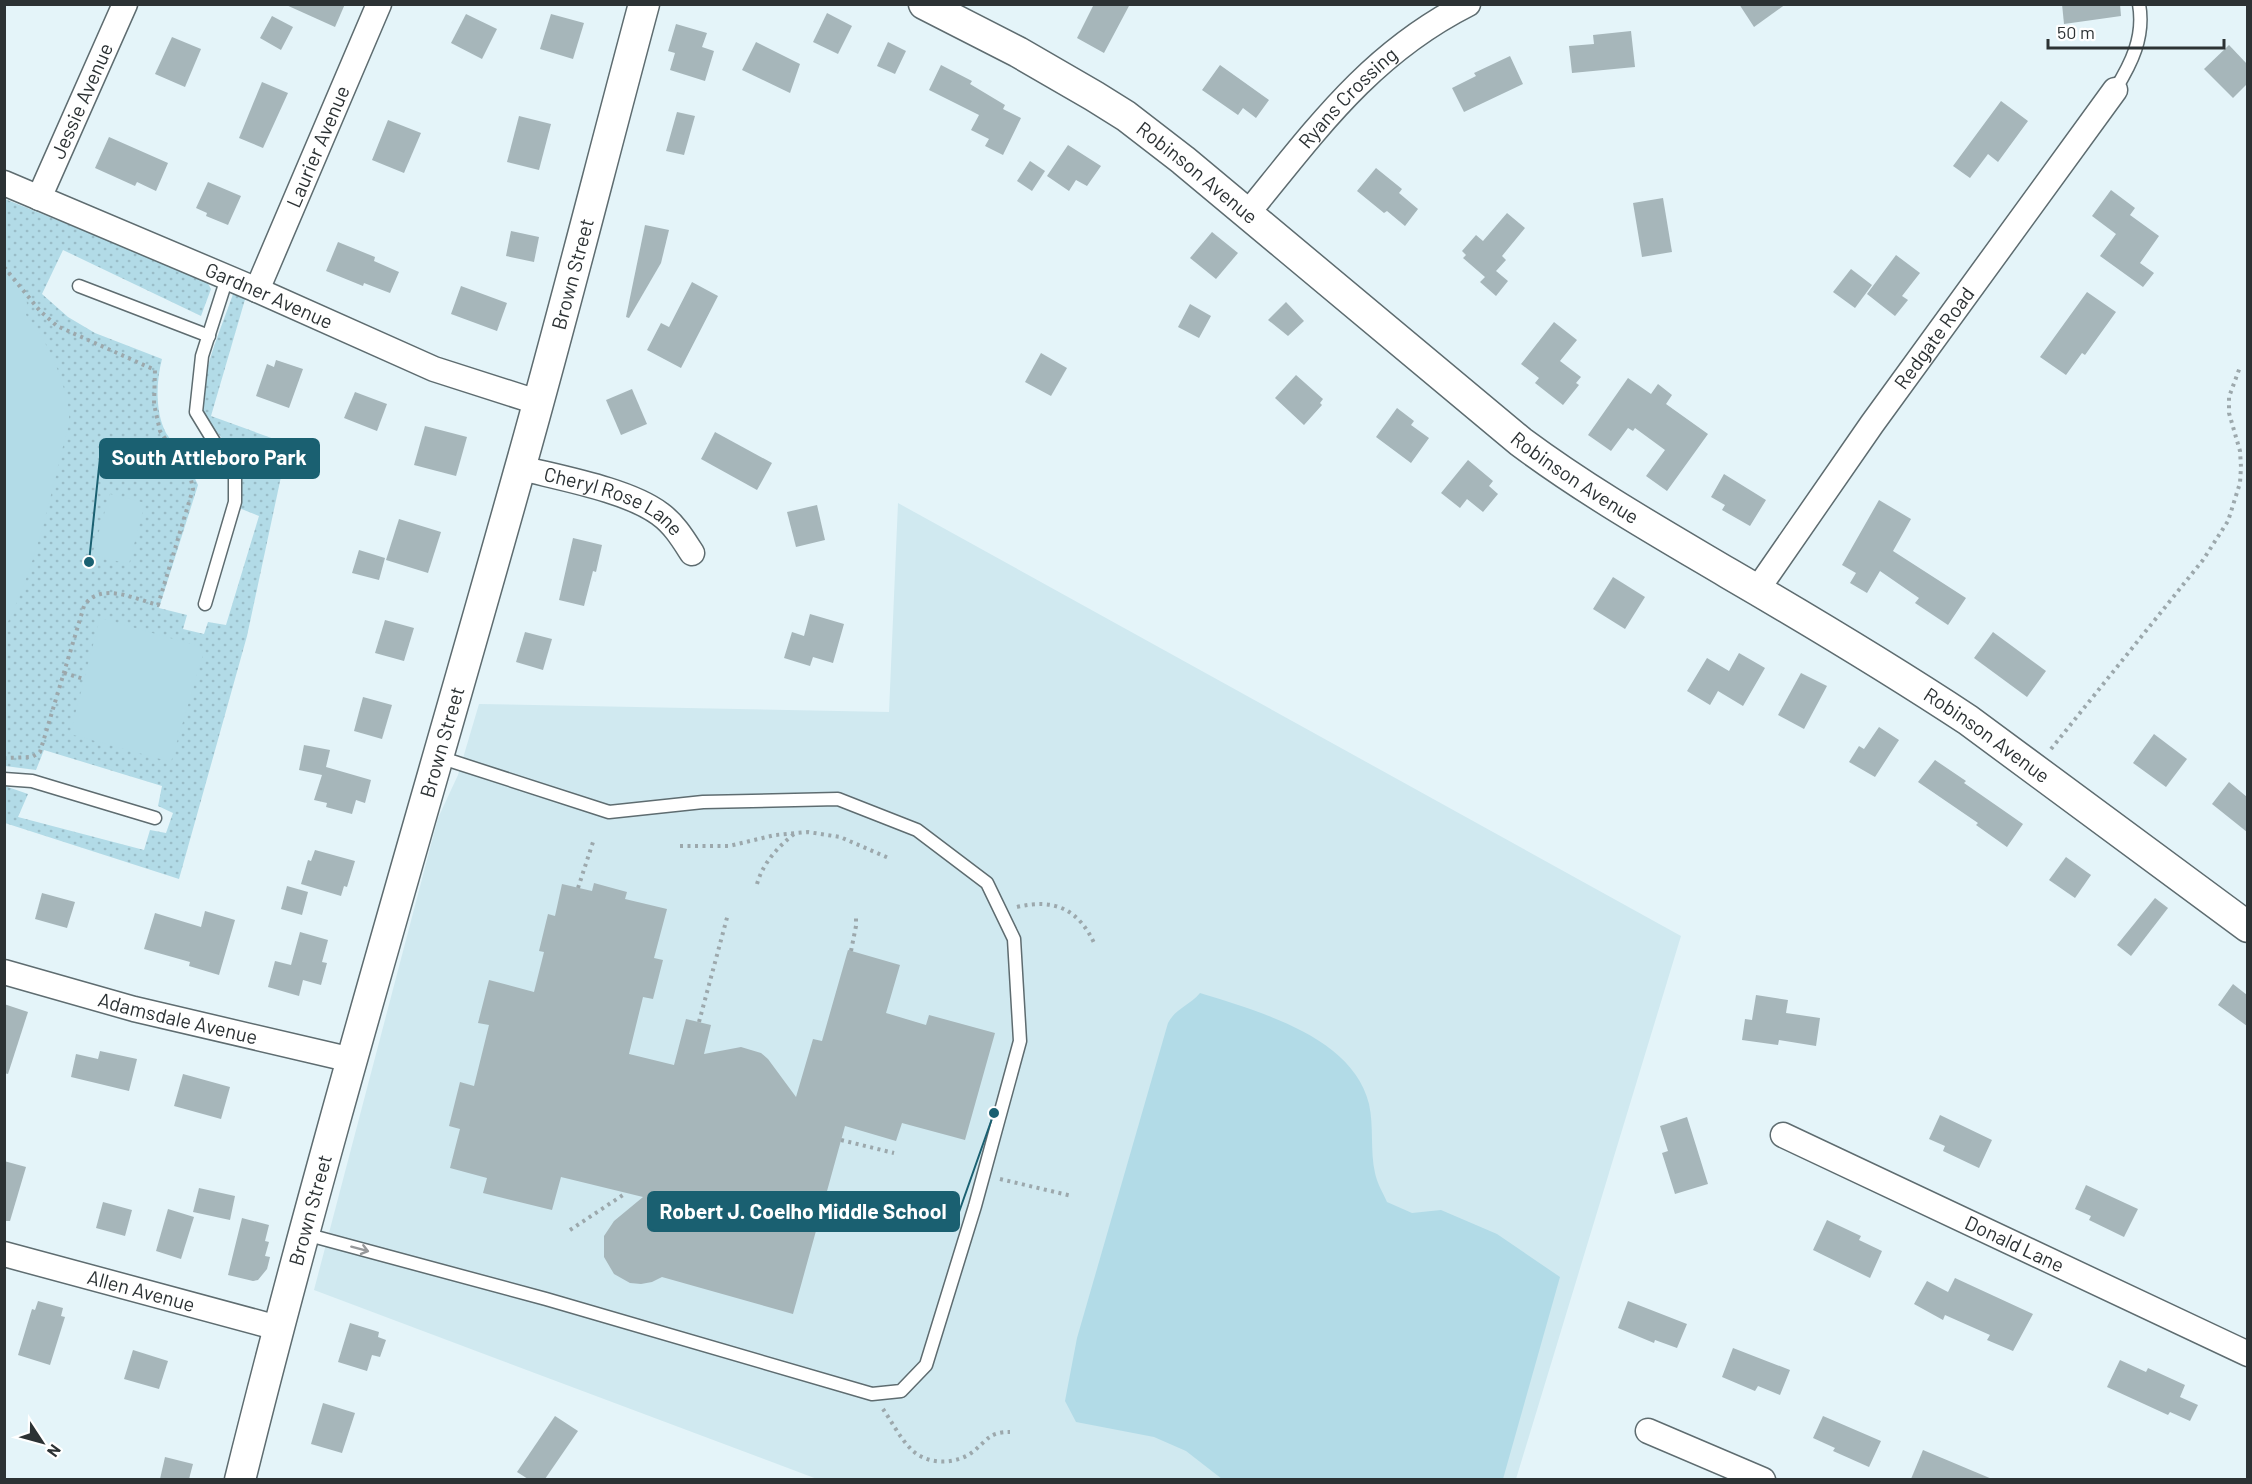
<svg xmlns="http://www.w3.org/2000/svg" width="2252" height="1484" viewBox="0 0 2252 1484" font-family="Barlow,sans-serif">
  <defs>
    <pattern id="green-dots" width="8" height="8" patternUnits="userSpaceOnUse" patternTransform="scale(1.5)"><rect width="8" height="8" fill="#b2dbe7"/><path d="M2 2h.1M6 6h.1" fill="none" stroke="#99bcc7" stroke-width="1.8" stroke-linecap="round"/></pattern>
  </defs>
  <rect width="100%" height="100%" fill="#e4f4f9"/>
  <path fill="#d0e9f0" d="M898,503L1681,936L1516,1479H817L314,1290L438,818L458,775L479,704L889,712Z"/>
  <path fill="url(#green-dots)" d="M5,199L206,280L211,289L201,316L63,250L42,294L68,317L95,333L162,359C156,382 155,412 166,433C177,450 190,466 198,485L159,608L187,615L183,629L204,634L208,622L226,625L259,516L239,508C242,484 240,462 225,442C217,432 205,421 202,407C198,380 225,319 234,291L246,296L211,416L288,444L247,636L179,879L5,823V786L28,794L18,817L144,850L150,830L166,833L173,813L158,806L162,786L44,750L36,770L5,766Z"/>
  <g fill="#b2dbe7">
    <path d="M5,280C20,288 31,296 26,315C47,339 66,382 69,414C70,426 64,442 61,454C47,513 32,575 5,628Z"/>
    <path d="M110,494L145,503L129,564L92,555Z"/>
    <path d="M100,618L205,648L171,762L70,734Z"/>
    <path d="M1200,993C1257,1011 1353,1036 1369,1104C1374,1126 1370,1151 1375,1173C1377,1183 1383,1193 1387,1202L1412,1213L1441,1210L1497,1234L1560,1277L1503,1479H1222L1186,1451L1154,1437L1076,1422L1065,1401L1077,1338L1168,1023C1176,1008 1189,1006 1200,993Z"/>
  </g>
  <g fill="#a6b6ba">
    <path d="M284,4H345L335,27Z"/>
    <path d="M1094,4H1130L1104,53L1077,38Z"/>
    <path d="M1739,4H1786L1754,27Z"/>
    <path d="M2062,4H2120L2121,16L2064,24Z"/>
    <path d="M827,13L852,26L838,54L813,42Z"/>
    <path d="M466,14L497,29L482,59L451,43Z"/>
    <path d="M551,14L584,23L573,59L540,49Z"/>
    <path d="M272,16L293,27L281,50L260,38Z"/>
    <path d="M676,24L707,33L702,47L714,51L705,81L670,70L675,53L668,51Z"/>
    <path d="M1631,31L1635,67L1572,73L1569,46L1594,44L1593,35Z"/>
    <path d="M172,37L201,49L185,87L155,74Z"/>
    <path d="M756,42L800,64L790,93L742,70Z"/>
    <path d="M888,42L906,51L895,74L877,66Z"/>
    <path d="M2229,45L2247,64V84L2233,98L2204,69Z"/>
    <path d="M1510,56L1523,84L1464,112L1452,88L1476,76L1474,73Z"/>
    <path d="M941,65L972,81L970,84L1005,105L1003,109L1021,118L1003,155L985,146L989,139L971,130L979,115L929,90Z"/>
    <path d="M1220,65L1269,100L1256,118L1243,108L1238,115L1202,90Z"/>
    <path d="M262,82L288,93L263,148L239,138Z"/>
    <path d="M2001,101L2028,121L1998,162L1988,154L1970,178L1953,166Z"/>
    <path d="M677,112L695,116L684,155L666,151Z"/>
    <path d="M519,116L551,124L539,170L507,162Z"/>
    <path d="M388,120L421,133L404,173L372,160Z"/>
    <path d="M109,137L168,163L156,191L137,182L135,186L95,168Z"/>
    <path d="M1068,145L1101,166L1087,186L1076,180L1069,191L1047,176Z"/>
    <path d="M1030,161L1045,171L1032,191L1017,181Z"/>
    <path d="M1376,168L1402,189L1399,193L1418,209L1405,226L1387,211L1384,213L1357,191Z"/>
    <path d="M208,182L241,196L228,225L206,216L207,213L196,208Z"/>
    <path d="M2111,190L2135,208L2130,215L2159,236L2140,263L2154,273L2143,287L2100,256L2116,234L2092,216Z"/>
    <path d="M1663,198L1672,252L1642,257L1633,203Z"/>
    <path d="M1507,213L1525,228L1502,256L1506,260L1496,271L1508,281L1496,296L1480,282L1485,277L1463,258L1466,255L1462,251L1476,235L1483,241Z"/>
    <path d="M645,225L669,230L661,263L629,318L626,317Z"/>
    <path d="M511,231L539,237L534,262L506,256Z"/>
    <path d="M1212,232L1238,253L1216,279L1190,258Z"/>
    <path d="M338,242L375,257L374,261L399,272L390,293L364,283L363,286L326,271Z"/>
    <path d="M1896,255L1920,273L1902,296L1908,300L1895,316L1867,294Z"/>
    <path d="M1851,269L1872,285L1855,308L1833,292Z"/>
    <path d="M692,282L718,296L681,368L647,350L661,323L669,327Z"/>
    <path d="M461,286L507,303L497,331L451,314Z"/>
    <path d="M2087,292L2116,312L2085,355L2082,353L2066,375L2040,357Z"/>
    <path d="M1286,302L1304,321L1288,336L1268,320Z"/>
    <path d="M1190,304L1211,316L1199,338L1178,327Z"/>
    <path d="M1554,322L1577,340L1560,361L1581,377L1576,383L1579,385L1563,405L1535,383L1539,378L1521,364Z"/>
    <path d="M1041,353L1067,368L1051,396L1025,382Z"/>
    <path d="M276,360L303,369L289,408L256,396L267,364L274,367Z"/>
    <path d="M1296,375L1323,399L1320,403L1322,405L1304,425L1275,398Z"/>
    <path d="M1628,378L1651,394L1658,384L1672,395L1666,404L1708,434L1667,491L1646,476L1665,450L1635,428L1633,431L1628,428L1611,451L1588,435Z"/>
    <path d="M632,389L647,424L621,435L606,400Z"/>
    <path d="M355,392L387,404L377,431L344,418Z"/>
    <path d="M1397,408L1414,421L1411,425L1429,438L1411,463L1376,437Z"/>
    <path d="M425,426L467,437L456,476L414,465Z"/>
    <path d="M715,432L772,463L757,490L701,459Z"/>
    <path d="M1468,460L1493,481L1489,486L1498,494L1483,512L1467,499L1460,508L1441,493Z"/>
    <path d="M1724,474L1766,500L1750,526L1722,510L1725,505L1711,497Z"/>
    <path d="M1879,500L1911,519L1893,551L1966,598L1948,625L1915,603L1919,598L1880,571L1867,593L1850,583L1856,573L1842,565Z"/>
    <path d="M817,505L825,540L796,547L787,512Z"/>
    <path d="M399,519L441,532L428,573L386,560Z"/>
    <path d="M573,538L602,545L596,572L593,571L584,606L559,600Z"/>
    <path d="M359,550L385,558L379,580L352,573Z"/>
    <path d="M1613,577L1645,597L1625,629L1593,609Z"/>
    <path d="M810,614L844,624L833,663L813,657L810,666L784,658L792,632L804,636Z"/>
    <path d="M385,620L414,628L404,661L375,653Z"/>
    <path d="M525,632L552,639L543,670L516,662Z"/>
    <path d="M1993,632L2046,671L2027,697L1974,658Z"/>
    <path d="M1739,653L1765,668L1743,706L1718,691L1710,705L1687,691L1707,658L1729,671Z"/>
    <path d="M1801,673L1827,686L1804,729L1778,715Z"/>
    <path d="M363,697L392,705L382,739L354,731Z"/>
    <path d="M1879,727L1899,740L1875,777L1849,762L1859,746L1864,749Z"/>
    <path d="M2154,734L2187,759L2166,787L2133,763Z"/>
    <path d="M304,745L330,750L326,767L371,780L365,803L356,800L352,814L326,807L327,803L314,800L322,775L299,770Z"/>
    <path d="M1935,760L1966,781L1964,783L2023,824L2007,847L1976,825L1978,823L1918,782Z"/>
    <path d="M2229,782L2247,797V832L2212,804Z"/>
    <path d="M315,850L355,861L347,887L344,886L341,896L301,884L308,860L311,861Z"/>
    <path d="M2066,857L2091,875L2075,898L2049,880Z"/>
    <path d="M594,883L627,892L625,899L667,909L654,958L663,960L653,999L643,997L629,1054L674,1065L686,1019L711,1025L704,1054L741,1047L761,1053L768,1059L796,1097L813,1039L822,1041L848,950L900,965L886,1013L926,1025L929,1015L995,1033L965,1140L902,1123L896,1141L845,1126L793,1314L662,1277L652,1282L641,1284L630,1283L614,1274L604,1257V1236L614,1221L643,1197L561,1177L552,1210L483,1193L487,1178L450,1168L460,1129L449,1126L460,1082L474,1086L489,1025L478,1023L489,980L534,992L544,952L539,951L548,914L555,916L562,884L592,891Z"/>
    <path d="M287,886L308,892L302,915L281,909Z"/>
    <path d="M42,893L75,902L67,928L35,919Z"/>
    <path d="M2155,898L2168,908L2131,956L2117,945Z"/>
    <path d="M205,911L235,920L219,975L189,966L190,962L144,949L155,913L201,927Z"/>
    <path d="M300,932L328,940L322,962L327,963L321,985L303,980L299,996L268,987L275,961L291,965Z"/>
    <path d="M2233,984L2247,995V1026L2218,1005Z"/>
    <path d="M1756,995L1788,1000L1786,1013L1820,1018L1816,1046L1779,1040L1778,1045L1742,1040L1745,1019L1752,1020Z"/>
    <path d="M4,1004L28,1012L8,1074L4,1073Z"/>
    <path d="M100,1051L137,1059L129,1091L71,1077L76,1054L98,1059Z"/>
    <path d="M183,1074L230,1087L221,1119L174,1106Z"/>
    <path d="M1940,1115L1992,1140L1979,1168L1943,1151L1945,1146L1929,1139Z"/>
    <path d="M1687,1117L1708,1184L1675,1194L1662,1153L1668,1151L1660,1126Z"/>
    <path d="M4,1161L26,1167L10,1221H4Z"/>
    <path d="M2086,1185L2138,1209L2124,1237L2089,1220L2091,1216L2075,1209Z"/>
    <path d="M199,1188L235,1196L230,1220L193,1212Z"/>
    <path d="M103,1202L132,1210L125,1236L96,1228Z"/>
    <path d="M168,1209L194,1217L181,1259L156,1251Z"/>
    <path d="M242,1218L269,1225L265,1241L269,1242L265,1256L270,1257L267,1269L258,1280L253,1281L228,1275Z"/>
    <path d="M1827,1220L1861,1236L1859,1240L1882,1251L1870,1278L1813,1250Z"/>
    <path d="M1955,1278L2033,1314L2013,1351L1987,1340L1990,1335L1945,1315L1943,1320L1914,1304L1927,1281L1948,1292Z"/>
    <path d="M38,1301L63,1308L61,1316L65,1317L50,1365L18,1355L32,1309L35,1310Z"/>
    <path d="M1628,1301L1687,1324L1677,1348L1655,1340L1654,1343L1618,1328Z"/>
    <path d="M350,1323L379,1332L378,1337L386,1340L380,1357L372,1355L367,1371L338,1362Z"/>
    <path d="M1733,1348L1790,1370L1780,1395L1758,1386L1755,1391L1722,1377Z"/>
    <path d="M133,1350L168,1361L159,1389L124,1379Z"/>
    <path d="M2120,1360L2146,1372L2148,1368L2185,1385L2180,1397L2198,1405L2190,1421L2170,1412L2168,1415L2107,1387Z"/>
    <path d="M323,1403L355,1413L342,1453L311,1444Z"/>
    <path d="M555,1416L578,1431L545,1479H528L517,1472Z"/>
    <path d="M1823,1416L1881,1441L1869,1467L1833,1451L1835,1448L1813,1438Z"/>
    <path d="M1923,1450L1992,1479H1911Z"/>
    <path d="M165,1457L193,1464L189,1479H160Z"/>
  </g>
  <g fill="none" stroke-linecap="round" stroke-linejoin="round">
    <g stroke="#5e6c70" stroke-width="15">
      <g id="service">
        <path d="M2115,90C2131,64 2145,37 2139,4"/>
        <path d="M79,286L209,336"/>
        <path d="M205,604L235,502V476L196,412L202,356L227,278"/>
        <path d="M4,779L32,781L155,818"/>
        <path d="M305,1234L546,1299L872,1394L901,1391L926,1365L975,1206L1020,1041L1014,939L987,883L917,830L838,799L703,802L609,812L439,757"/>
      </g>
    </g>
    <g stroke="#5e6c70" stroke-width="27">
      <g id="minor">
        <path id="s1" d="M4,183L257,290L434,369L537,402"/>
        <path id="s2" d="M39,198L125,4"/>
        <path id="s3" d="M1247,214C1315,131 1369,54 1468,4"/>
        <path id="s4" d="M257,290L379,4"/>
        <path id="s5" d="M521,468C560,478 628,490 660,514C674,524 683,539 692,553"/>
        <path id="s6" d="M1757,590L1872,424L2115,90"/>
        <path id="s7" d="M4,972L134,1009L352,1060"/>
        <path id="s8" d="M1783,1135L2248,1354"/>
        <path id="s9" d="M4,1254L278,1328"/>
        <path d="M1648,1431L1763,1480"/>
      </g>
    </g>
    <g stroke="#5e6c70" stroke-width="33">
      <g id="tertiary">
        <path id="s10" d="M924,4L1018,52L1094,96L1126,116L1183,160L1521,442C1587,491 1657,531 1728,573C1809,620 1889,668 1968,720L2248,927"/>
        <path id="s11" d="M240,1480C324,1141 425,808 519,472C563,317 602,160 644,4"/>
      </g>
    </g>
    <g stroke="#9ca8ac" stroke-width="4" stroke-dasharray="3 4.5" stroke-linecap="butt">
      <path d="M4,267L40,311L57,326L155,370L154,404L160,431L190,475L193,489L158,605C135,599 100,581 84,606L40,752L32,757L4,758"/>
      <path d="M64,673L84,679"/>
      <path d="M2051,749L2203,560L2228,521L2240,483L2241,467L2240,451L2229,413V397L2240,367"/>
      <path d="M680,846H729L775,835L808,832L840,837L891,859"/>
      <path d="M757,884C763,863 777,848 794,834"/>
      <path d="M578,888L594,839"/>
      <path d="M1017,907C1054,898 1079,909 1095,945"/>
      <path d="M851,951L856,926V915"/>
      <path d="M699,1022L728,914"/>
      <path d="M841,1140L894,1153"/>
      <path d="M1000,1179L1072,1196"/>
      <path d="M570,1230L626,1193"/>
      <path d="M883,1409C892,1422 901,1440 913,1451C930,1466 958,1464 974,1451C988,1439 990,1432 1010,1432"/>
    </g>
    <use href="#service" stroke="#fff" stroke-width="12"/>
    <use href="#minor" stroke="#fff" stroke-width="24"/>
    <use href="#tertiary" stroke="#fff" stroke-width="30"/>
  </g>
  <defs><path id="oneway-shaft" d="M-6 0H5M1.5-3L5.5 0L1.5 3" fill="none" stroke-width="1.6" stroke-linecap="round" stroke-linejoin="round" transform="scale(1.5)"/></defs>
  <use stroke="#96989a" href="#oneway-shaft" transform="translate(360 1249) rotate(15)"/>
  <g text-anchor="middle" stroke-width="6" stroke-linejoin="round" paint-order="stroke">
    <g font-size="20" fill="#2c3234" stroke="#fff">
      <text dy="7" stroke="none"><textPath href="#s3" startOffset="154">Ryans Crossing</textPath></text>
      <text dy="7" stroke="none"><textPath href="#s2" startOffset="106">Jessie Avenue</textPath></text>
      <text dy="7" stroke="none"><textPath href="#s4" startOffset="156">Laurier Avenue</textPath></text>
      <text dy="7" stroke="none"><textPath href="#s10" startOffset="322">Robinson Avenue</textPath></text>
      <text dy="7" stroke="none"><textPath href="#s11" startOffset="1251">Brown Street</textPath></text>
      <text dy="7" stroke="none"><textPath href="#s1" startOffset="288">Gardner Avenue</textPath></text>
      <text dy="7" stroke="none"><textPath href="#s6" startOffset="308">Redgate Road</textPath></text>
      <text dy="7" stroke="none"><textPath href="#s10" startOffset="808">Robinson Avenue</textPath></text>
      <text dy="7" stroke="none"><textPath href="#s5" startOffset="99">Cheryl Rose Lane</textPath></text>
      <text dy="7" stroke="none"><textPath href="#s10" startOffset="1294">Robinson Avenue</textPath></text>
      <text dy="7" stroke="none"><textPath href="#s11" startOffset="765">Brown Street</textPath></text>
      <text dy="7" stroke="none"><textPath href="#s7" startOffset="180">Adamsdale Avenue</textPath></text>
      <text dy="7" stroke="none"><textPath href="#s11" startOffset="279">Brown Street</textPath></text>
      <text dy="7" stroke="none"><textPath href="#s8" startOffset="256">Donald Lane</textPath></text>
      <text dy="7" stroke="none"><textPath href="#s9" startOffset="142">Allen Avenue</textPath></text>
    </g>
  </g>
  <path fill="none" stroke="#1a6071" stroke-width="2" d="M89 562L100 458M994 1113L959 1212"/>
  <g fill="#1a6071" stroke="#fff" stroke-width="2">
    <circle cx="89" cy="562" r="6"/>
    <circle cx="994" cy="1113" r="6"/>
  </g>
  <g fill="#1a6071" stroke="#1a6071" stroke-width="2">
    <rect x="100" y="439" width="219" height="39" rx="6"/>
    <rect x="648" y="1192" width="311" height="39" rx="6"/>
  </g>
  <g font-size="21" text-anchor="middle" font-weight="bold" fill="#fff">
    <text x="209" y="465">South Attleboro Park</text>
    <text x="803" y="1219">Robert J. Coelho Middle School</text>
  </g>
  <rect width="2252" height="1484" fill="none" stroke="#2c3234" stroke-width="12"/>
  <g transform="translate(42 1442) rotate(126)" stroke="#ffffff" stroke-width="4.5" paint-order="stroke">
  <path d="M0-4.5L10 22L0 15L-10 22Z" fill="#2c3234"/>
  <text y="-9" font-size="16" font-weight="bold" text-anchor="middle" fill="#2c3234">N</text>
  </g>
  <path d="M2048 39v9h176v-9" fill="none" stroke="#2c3234" stroke-width="3"/>
  <text x="2057" y="39" font-size="18" fill="#2c3234" stroke="#ffffff" stroke-width="4.5" paint-order="stroke">50 m</text>
</svg>
